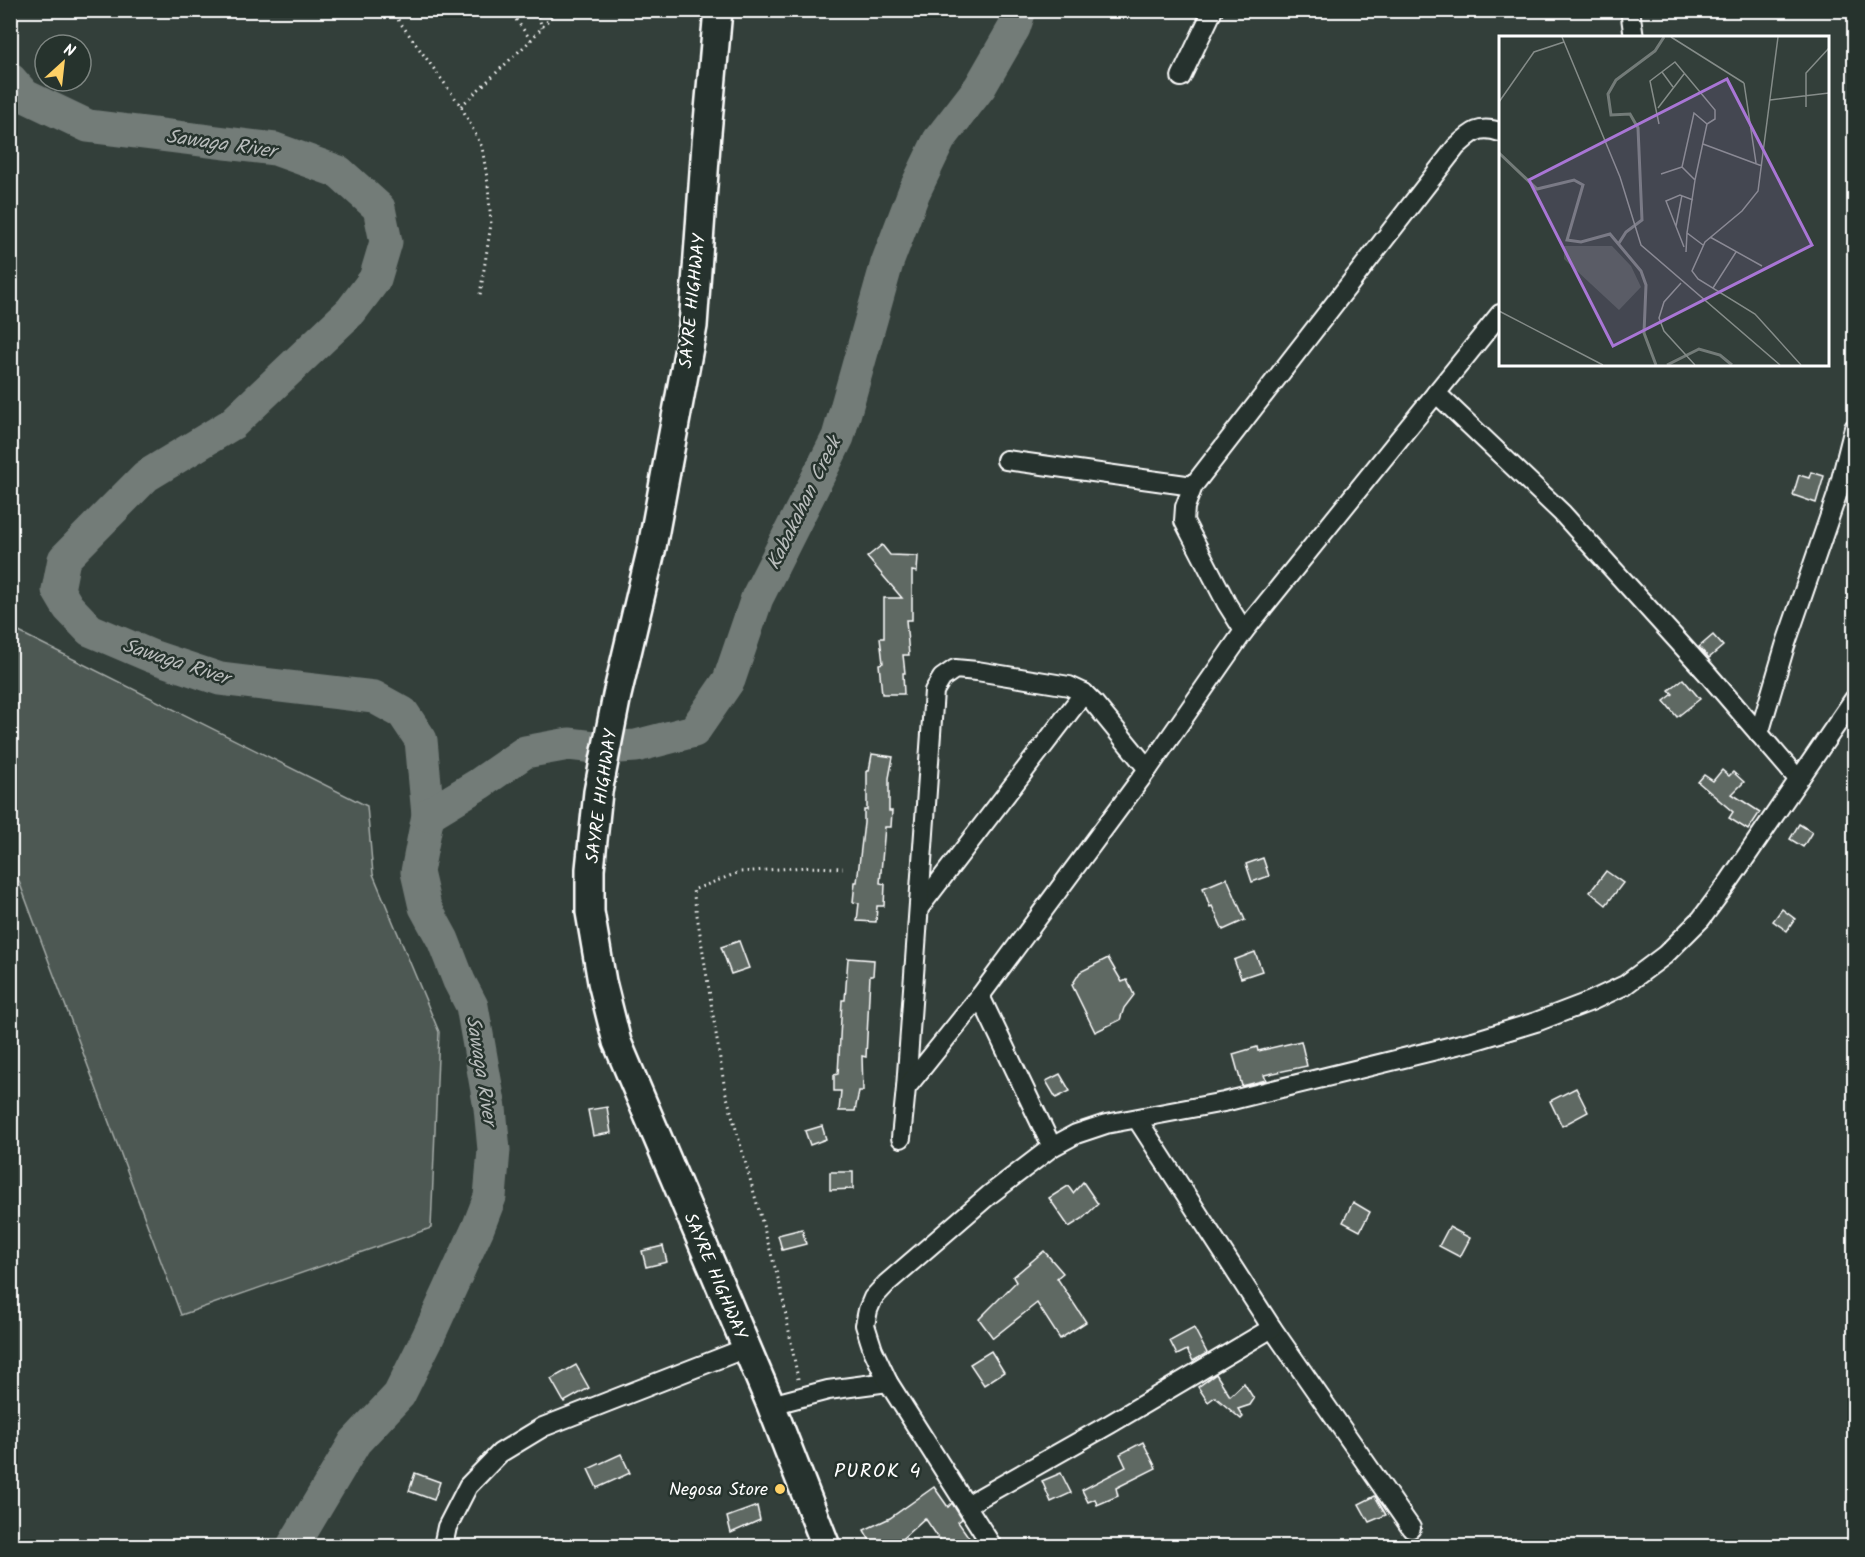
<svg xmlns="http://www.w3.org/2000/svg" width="1865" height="1557" viewBox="0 0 1865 1557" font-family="Kalam,sans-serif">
  <rect width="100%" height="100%" fill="#333f3a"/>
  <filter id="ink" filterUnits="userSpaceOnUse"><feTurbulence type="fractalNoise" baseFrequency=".0167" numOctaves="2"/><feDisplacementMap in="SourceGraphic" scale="12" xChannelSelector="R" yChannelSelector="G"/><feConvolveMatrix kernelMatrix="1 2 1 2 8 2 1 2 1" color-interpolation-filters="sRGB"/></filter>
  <g filter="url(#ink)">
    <path fill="#4d5853" stroke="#a6aca9" stroke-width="1.5" d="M13,629L367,806L373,874L439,1032L431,1228L181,1315L11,860L10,634Z"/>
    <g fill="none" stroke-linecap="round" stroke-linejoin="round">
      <g stroke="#737b78" stroke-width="33">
        <path d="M10,79L25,96L88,126L275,149L339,172L379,208L386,242L375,279L351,311L232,424L146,476L64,559L58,590L68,607L90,630L151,656L220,679L374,697L403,713L421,740L428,815L417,872L425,907L443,940L459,981L472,1006L490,1108L494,1150L490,1197L478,1228L428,1337L399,1395L355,1442L293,1546"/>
        <path d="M428,815L479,784L525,752L569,744L603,748L636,746L694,731L729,680L757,598L838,437L887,263L914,192L939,140L980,87L1014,28L1020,10"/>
      </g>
    </g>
    <g fill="#5f6964" stroke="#fff" stroke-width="1.5">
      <path d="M1811,472L1824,476L1816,503L1793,495L1799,475L1809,478Z"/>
      <path d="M882,545L890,555L918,556L917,572L912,571V620H906L909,655H903L905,673H903L904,694H882L879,664L883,663L880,638H884V598H902L867,557Z"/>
      <path d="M1713,635L1723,646L1709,658L1699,647Z"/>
      <path d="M1683,679L1700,699L1677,717L1664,701L1673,694L1669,690Z"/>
      <path d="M872,754L893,757L889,778V811H892L891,827H885L880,883L885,884L884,906H877L876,922L857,921L859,903L853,902L855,882H857L864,823V810H867V771H869Z"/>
      <path d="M1722,770L1729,776L1733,772L1744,782L1732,794L1760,812L1748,830L1729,818L1733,812L1698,782L1704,775L1713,781Z"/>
      <path d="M1799,824L1812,832L1803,847L1790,839Z"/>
      <path d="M1263,858L1269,876L1252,882L1246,864Z"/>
      <path d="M1606,871L1623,883L1606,905L1590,892Z"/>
      <path d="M1227,878L1245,920L1223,930L1212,906L1210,907L1203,888Z"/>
      <path d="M1782,909L1795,919L1787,931L1773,921Z"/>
      <path d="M739,941L749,968L731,974L721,947Z"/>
      <path d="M1255,952L1262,971L1241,978L1234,960Z"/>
      <path d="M848,958L874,960L873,976H870L866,1057L862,1056L863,1091H859L855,1111H839L841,1091H834V1075L838,1074L842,1000H845Z"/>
      <path d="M1108,958L1122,982L1127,980L1134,995L1124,1008L1120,1020L1095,1032L1072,985L1080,972Z"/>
      <path d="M1301,1041L1307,1066L1264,1075L1266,1080L1242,1086L1233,1054L1257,1047L1258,1051Z"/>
      <path d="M1060,1074L1070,1091L1056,1098L1046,1081Z"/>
      <path d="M1576,1088L1588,1112L1562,1126L1550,1101Z"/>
      <path d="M607,1107L611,1133L593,1136L588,1110Z"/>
      <path d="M822,1126L826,1139L810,1145L805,1131Z"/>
      <path d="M830,1172H853V1189L830,1190Z"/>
      <path d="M1083,1182L1098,1204L1082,1219L1069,1227L1049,1198L1068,1186L1073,1193Z"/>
      <path d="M1353,1202L1370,1212L1360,1231L1343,1222Z"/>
      <path d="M1449,1227L1470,1238L1460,1257L1439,1246Z"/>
      <path d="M802,1229L806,1244L782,1250L778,1235Z"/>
      <path d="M663,1246L667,1262L646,1267L642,1251Z"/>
      <path d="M1044,1251L1063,1273L1057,1278L1086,1322L1060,1339L1037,1303L993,1338L979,1319L1016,1282L1013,1277Z"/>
      <path d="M1194,1328L1207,1353L1193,1361L1187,1350L1177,1355L1170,1341Z"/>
      <path d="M991,1351L1004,1372L984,1385L970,1364Z"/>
      <path d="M576,1365L589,1388L564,1402L551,1379Z"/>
      <path d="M1216,1374L1230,1396L1244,1383L1254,1399L1250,1405L1238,1409L1243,1417L1241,1419L1215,1397L1208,1402L1198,1387Z"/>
      <path d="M1143,1442L1156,1468L1116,1488L1118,1496L1097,1505L1095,1499L1088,1502L1082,1490L1126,1467L1120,1454Z"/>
      <path d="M621,1454L630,1473L597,1488L588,1469Z"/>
      <path d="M415,1473L440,1482L434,1500L409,1491Z"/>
      <path d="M1061,1473L1071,1493L1051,1502L1042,1481Z"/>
      <path d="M934,1487L948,1507L952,1503L962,1519L958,1522L975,1546H944L925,1518L894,1546H873L864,1530L890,1518Z"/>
      <path d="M1375,1496L1386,1515L1369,1522L1359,1504Z"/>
      <path d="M757,1506L760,1520L731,1533L727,1517Z"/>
    </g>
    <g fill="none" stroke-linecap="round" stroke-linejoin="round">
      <g stroke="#fff" stroke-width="22">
        <g id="minor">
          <path d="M1630,10L1634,38"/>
          <path d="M1181,77L1213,10"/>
          <path d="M1500,132C1479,125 1472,132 1456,147L1193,486L1185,507L1184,521L1227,604L1244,631L1500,314"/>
          <path d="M1436,393L1562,513L1706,672L1798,779"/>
          <path d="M1006,460L1193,486"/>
          <path d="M1759,734L1785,646L1837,495L1854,428"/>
          <path d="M919,908L1084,693"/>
          <path d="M980,996L1148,769L1244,631"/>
          <path d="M906,1088L934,691L942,678L955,669L977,671L1069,686L1084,693L1094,703L1148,769"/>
          <path d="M1137,1119L1272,1328L1411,1528"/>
          <path d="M901,1138L906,1088L980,996L1052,1147"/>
          <path d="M771,1405L828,1390L888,1382"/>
          <path d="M967,1505L1110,1424L1272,1328"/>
          <path d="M443,1546L447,1527L468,1486L500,1453L543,1427L746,1348"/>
          <path d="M992,1546L888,1382L873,1350L865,1325L868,1310L873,1298L887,1283L989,1195L1052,1147L1076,1134L1106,1124L1224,1102L1473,1041L1536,1022L1591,1001L1625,985L1665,955L1701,919L1730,880L1854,699"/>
        </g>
      </g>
      <g stroke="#fff" stroke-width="32">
        <path id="highway" d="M718,10L706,144L693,326L652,547L617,695L598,792L590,869V912L602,982L617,1042L771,1405L826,1546"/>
      </g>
      <g stroke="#fff" stroke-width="3" stroke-dasharray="1.5 4.5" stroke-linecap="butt">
        <path d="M391,10L461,106L482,147L488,184L491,224L480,295"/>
        <path d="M509,10L531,40"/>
        <path d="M537,10L542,28"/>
        <path d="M461,106L531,40L557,10"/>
        <path d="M798,1379L781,1289L725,1090L693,890L740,872L806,867L843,868"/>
      </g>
      <use href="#minor" stroke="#26332d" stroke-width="18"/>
      <use href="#highway" stroke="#26332d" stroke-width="27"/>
    </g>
  </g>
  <circle fill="#ffd166" stroke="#26332d" stroke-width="2" cx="780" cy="1489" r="6"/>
  <g text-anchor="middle" stroke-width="5" stroke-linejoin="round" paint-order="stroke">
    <g font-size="18" fill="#fff" stroke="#26332d">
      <text transform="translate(692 301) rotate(-84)" y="6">SAYRE HIGHWAY</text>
      <text transform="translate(601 796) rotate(-82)" y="6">SAYRE HIGHWAY</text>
      <text transform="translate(716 1276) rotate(67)" y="6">SAYRE HIGHWAY</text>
    </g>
    <g font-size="18" fill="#fff" stroke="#26332d" text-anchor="end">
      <text x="768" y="1495">Negosa Store</text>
    </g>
    <g font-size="20" font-style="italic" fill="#b9bdbc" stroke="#26332d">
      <text transform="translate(221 143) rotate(8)" y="7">Sawaga River</text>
      <text transform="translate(803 503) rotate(-64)" y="7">Kabakahan Creek</text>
      <text transform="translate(176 661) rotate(18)" y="7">Sawaga River</text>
      <text transform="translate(482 1070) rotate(81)" y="7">Sawaga River</text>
    </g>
    <g font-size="20" letter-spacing="1.5" fill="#fff" stroke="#26332d">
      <text x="878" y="1477">PUROK 4</text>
    </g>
  </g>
  <g transform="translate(1499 36)">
    <rect width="330" height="330" fill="#333f3a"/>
    <path d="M65,210H113L132,230L142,251L120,274L65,223Z" fill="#4d5853"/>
    <path fill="none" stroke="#737b78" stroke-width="3" d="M0,117L38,153L75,144L84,149L68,204L82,206L111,198L142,235L147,249L145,297L157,329M120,207L127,196L143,184L139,92L131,78L112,79L109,58L117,44L156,15L165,1M168,329L200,313L221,319L233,329"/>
    <path fill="none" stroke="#858c89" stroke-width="1.5" d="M63,1L121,141L142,209L281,329M172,1L245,47M279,1L259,155L243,175L206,206L193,235L199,243L256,278L302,329M163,36L174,51M245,47L257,127M271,64L330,57M0,66L35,16L65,6M307,71V37L330,12M159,72L185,38M195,77L208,88L196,144L183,131ZM160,88L151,45L176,26L216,74V83L208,88M204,108L263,130M162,138L183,131M177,190L183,159M188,197L196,144M211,201L263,230M185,211L167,165L181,159L194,164M187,216L188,197L204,209M182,247L165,266L160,282L165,295L196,329M214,252L237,216M0,275L104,329"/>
    <path fill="#a976d5" fill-opacity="0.15" stroke="#a976d5" stroke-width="3" d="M228,43L313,209L114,310L30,144Z"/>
    <rect width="330" height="330" fill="none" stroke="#fff" stroke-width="3"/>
  </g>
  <rect width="1865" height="1557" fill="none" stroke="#26332d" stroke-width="36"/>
  <rect x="18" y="18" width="1829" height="1521" fill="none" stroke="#fff" stroke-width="2" filter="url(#ink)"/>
  <g transform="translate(63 63) rotate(27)"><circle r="28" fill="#26332d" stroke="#7d8581" stroke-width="1.5"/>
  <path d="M0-4.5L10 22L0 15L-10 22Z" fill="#ffd166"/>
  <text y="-9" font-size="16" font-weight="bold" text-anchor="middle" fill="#ffffff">N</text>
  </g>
</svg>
